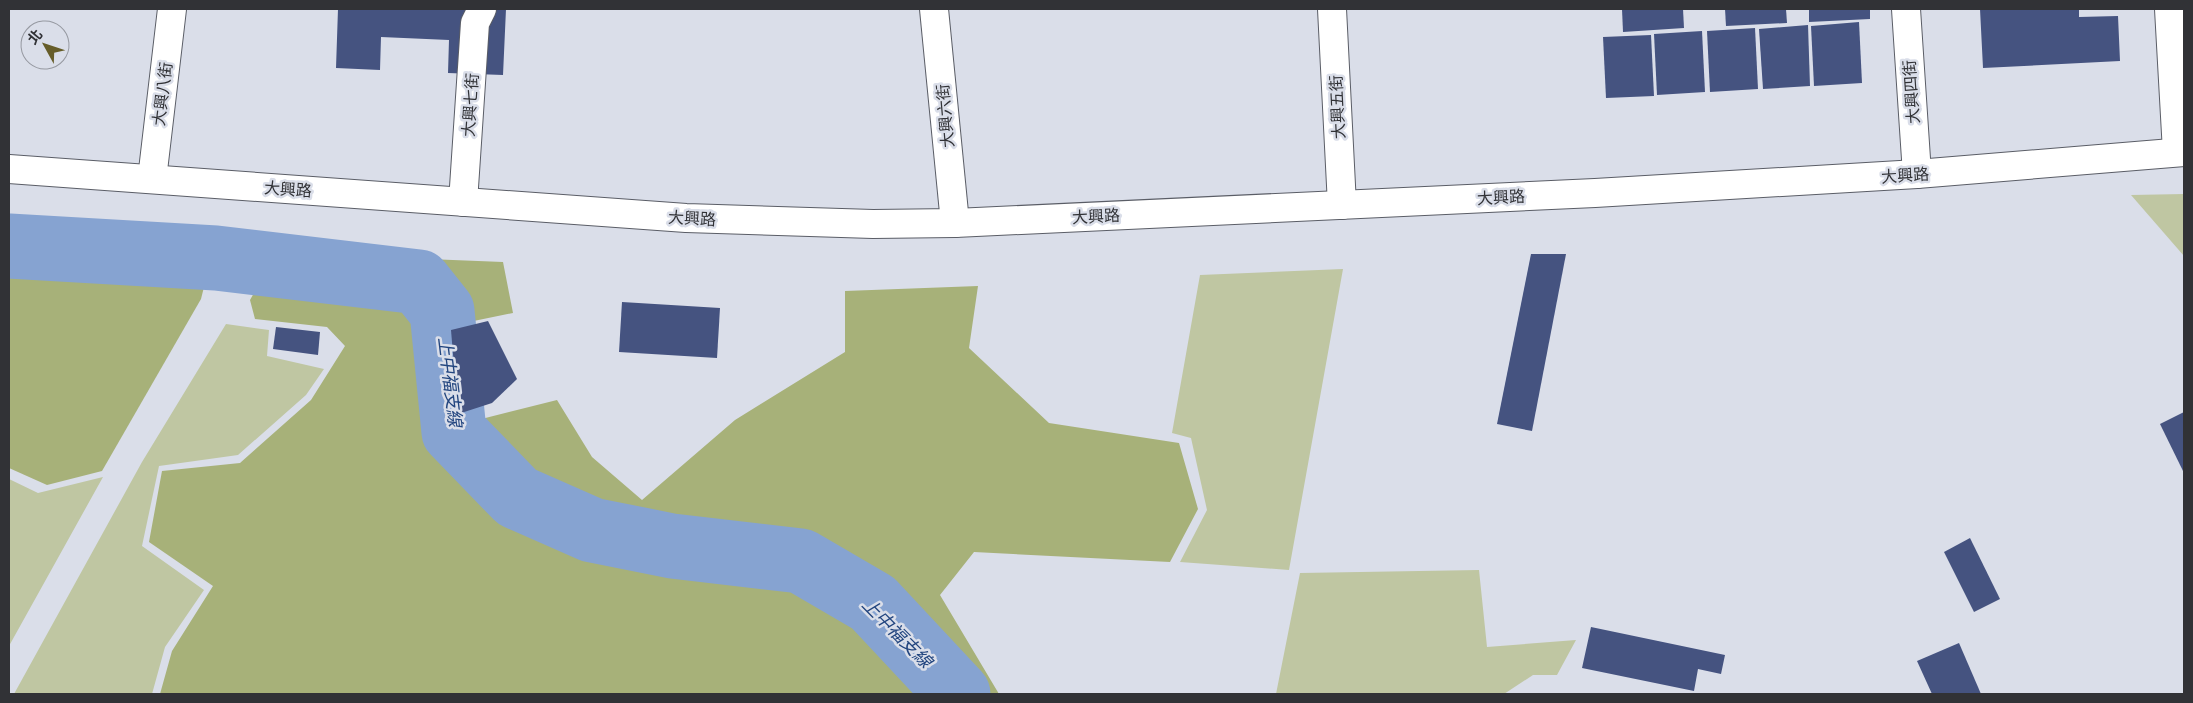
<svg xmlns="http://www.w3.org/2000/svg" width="2193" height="703" viewBox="0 0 2193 703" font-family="'Source Sans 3','Noto Sans TC',sans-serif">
  <rect width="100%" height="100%" fill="#dadee9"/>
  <g fill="#bfc6a2">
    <path d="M2184,194V256L2131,195Z"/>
    <path d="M1343,269L1289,570L1180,562L1207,510L1191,438L1172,433L1200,275Z"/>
    <path d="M226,324L269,330L267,356L324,369L306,395L238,455L159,466L142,546L204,590L165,647L152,694H14L142,462Z"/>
    <path d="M103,477L9,646V479L38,493Z"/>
    <path d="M1479,570L1487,647L1576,640L1557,675H1533L1504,694H1276L1300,573Z"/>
  </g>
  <g fill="#a7b179">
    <path d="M277,253L503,262L513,313L430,330L442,429L557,400L592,457L642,500L735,420L845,352V291L978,286L969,348L1049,423L1179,443L1198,509L1170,562L974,552L940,595L999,694H160L172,651L213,586L149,542L162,471L240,463L311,400L345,346L327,327L255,319L250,300Z"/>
    <path d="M9,260L208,271L201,299L102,471L47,485L9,468Z"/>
  </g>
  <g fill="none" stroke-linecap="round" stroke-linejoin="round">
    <path stroke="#86a3d1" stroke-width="65" d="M9,246L216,258L419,282L442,311L454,432L517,497L592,530L672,546L801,561L873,603L958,694"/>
  </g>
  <g fill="#455380">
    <path d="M338,9H506L503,75L448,73L449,40L381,37L380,70L336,68Z"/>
    <path d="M1622,9H1683L1684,28L1623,32Z"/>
    <path d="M1725,9H1786L1787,23L1726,26Z"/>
    <path d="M1809,9H1870V19L1809,22Z"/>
    <path d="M1980,9H2079V17L2118,16L2120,61L1983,68Z"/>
    <path d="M1859,22L1862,83L1814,86L1811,26Z"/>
    <path d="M1808,25L1810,86L1763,89L1759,29Z"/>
    <path d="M1755,28L1758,89L1710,92L1707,31Z"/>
    <path d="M1702,31L1705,92L1657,95L1654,34Z"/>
    <path d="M1651,35L1654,96L1606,98L1603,37Z"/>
    <path d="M1531,254H1566L1532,431L1497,424Z"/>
    <path d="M622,302L720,308L717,358L619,352Z"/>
    <path d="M488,321L517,379L492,403L458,414L451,330Z"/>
    <path d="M276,327L320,332L318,355L273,349Z"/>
    <path d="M2184,412V473L2160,424Z"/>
    <path d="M1970,538L2000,599L1974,612L1944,552Z"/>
    <path d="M1591,627L1725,655L1721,674L1698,669L1694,691L1582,668Z"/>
    <path d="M1959,643L1981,694H1932L1917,661Z"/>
  </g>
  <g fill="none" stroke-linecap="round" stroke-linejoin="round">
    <g stroke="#5a5d66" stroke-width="30">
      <g id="minor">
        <path d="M934,9L955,223"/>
        <path d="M1332,9L1342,205"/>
        <path d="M1906,9L1917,174"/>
        <path d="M2169,9L2177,152"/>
        <path d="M9,169L686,218L873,224L955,223L1595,193L1917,174L2184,152"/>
        <path d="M152,179L172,9"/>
        <path d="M463,202L475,23L482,9"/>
      </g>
    </g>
    <use href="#minor" stroke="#fff" stroke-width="28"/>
  </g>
  <g text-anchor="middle" stroke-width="5" stroke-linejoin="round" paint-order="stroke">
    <g font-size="16" fill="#313236" stroke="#dadee9">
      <text transform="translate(1911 92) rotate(-94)" y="6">大興四街</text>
      <text transform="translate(162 94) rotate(-83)" y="6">大興八街</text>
      <text transform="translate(470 105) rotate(-86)" y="6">大興七街</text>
      <text transform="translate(1337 107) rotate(-93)" y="6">大興五街</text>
      <text transform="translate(945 116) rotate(-95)" y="6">大興六街</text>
      <text transform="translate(1905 175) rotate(-4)" y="6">大興路</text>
      <text transform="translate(288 189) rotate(4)" y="6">大興路</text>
      <text transform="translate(1501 197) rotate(-3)" y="6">大興路</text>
      <text transform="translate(1096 216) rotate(-3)" y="6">大興路</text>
      <text transform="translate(692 218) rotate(3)" y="6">大興路</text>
    </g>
    <g font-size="18" font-style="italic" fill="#22457f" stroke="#dadee9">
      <text transform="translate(450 382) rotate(83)" y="6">上中福支線</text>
      <text transform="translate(897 633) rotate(45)" y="6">上中福支線</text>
    </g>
  </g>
  <rect width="2193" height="703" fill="none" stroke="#313236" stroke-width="20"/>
  <g transform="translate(45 45) rotate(310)"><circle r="24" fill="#dadee9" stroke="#9699a1"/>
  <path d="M0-4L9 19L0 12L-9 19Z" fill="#665d29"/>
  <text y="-8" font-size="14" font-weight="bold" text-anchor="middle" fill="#313236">北</text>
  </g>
</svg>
